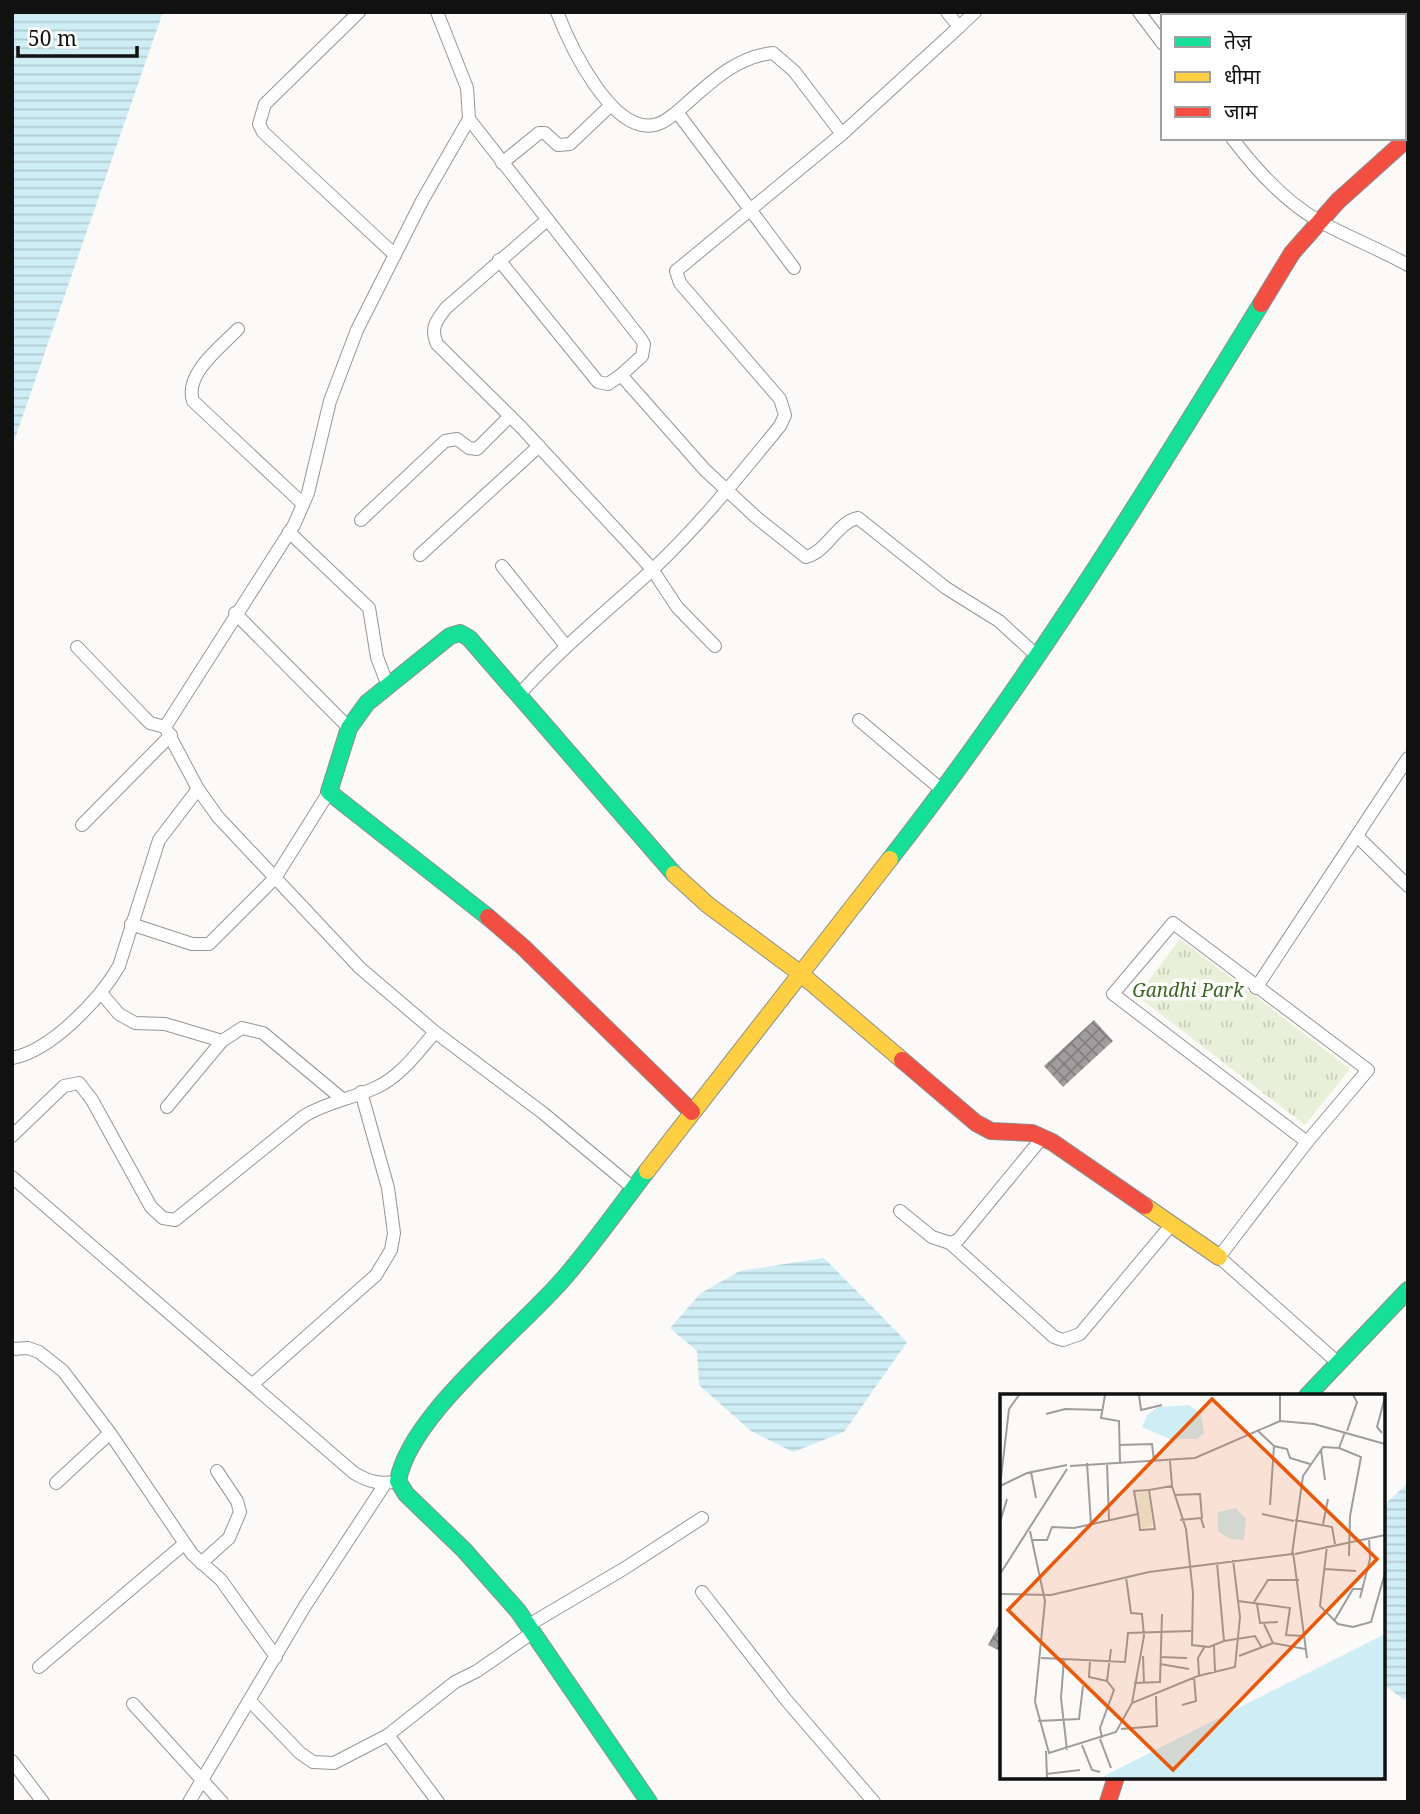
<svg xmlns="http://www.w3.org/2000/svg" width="1420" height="1814" viewBox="0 0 1420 1814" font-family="'Noto Serif','Noto Sans Devanagari',serif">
  <defs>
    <pattern id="grass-tufts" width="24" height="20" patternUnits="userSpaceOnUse" patternTransform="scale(1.75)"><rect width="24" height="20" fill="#e9f0d9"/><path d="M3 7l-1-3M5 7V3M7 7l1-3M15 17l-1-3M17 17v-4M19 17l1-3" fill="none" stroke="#c7cdb9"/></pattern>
    <pattern id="water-rules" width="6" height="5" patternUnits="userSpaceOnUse" patternTransform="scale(1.75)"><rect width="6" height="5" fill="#cfedf4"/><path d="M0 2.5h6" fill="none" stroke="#b1cad0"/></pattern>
    <pattern id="building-cross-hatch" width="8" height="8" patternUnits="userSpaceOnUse" patternTransform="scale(1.75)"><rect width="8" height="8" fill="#a09e9d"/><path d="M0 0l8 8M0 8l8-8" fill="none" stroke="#817f7f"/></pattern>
  </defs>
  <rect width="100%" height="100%" fill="#fcfaf8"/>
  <path fill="url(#grass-tufts)" d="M1180,939L1350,1069L1305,1125L1137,996Z"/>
  <g fill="url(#water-rules)">
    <path d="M12,12H163L12,447Z"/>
    <path d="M824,1258L907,1342L844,1432L793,1452L751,1431L699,1385L697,1351L670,1328L701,1293L740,1271Z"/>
    <path d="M1408,1483V1698L1403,1699L1383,1684V1506Z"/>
  </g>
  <g fill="url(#building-cross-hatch)">
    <path d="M1094,1020L1113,1041L1063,1087L1044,1066Z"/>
    <path d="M1002,1619V1652L988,1645Z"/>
  </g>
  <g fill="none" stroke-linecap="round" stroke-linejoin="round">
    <g stroke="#979695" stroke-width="14">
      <g id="street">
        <path d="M359,12L265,104L259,124L263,132L395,255"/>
        <path d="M437,12L467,88L469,119L422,201L357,330L330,401L308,493L294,525L165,727L198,789L218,817L360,968L435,1032L543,1113L633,1188"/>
        <path d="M557,12C569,43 613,139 658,124C665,122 671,116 677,112L794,268"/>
        <path d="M1139,12L1163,44"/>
        <path d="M959,27L975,12"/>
        <path d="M677,112C706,87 733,57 773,53L794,71L842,134"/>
        <path d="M469,119L641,339L644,344L642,356L621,375L705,470L757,518L806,557C828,551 837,522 858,518L946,588L999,621L1035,654"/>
        <path d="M1232,138C1256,170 1284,201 1319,221C1348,237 1379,249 1408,265"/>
        <path d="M502,163L539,133H545L558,145L570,144L611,105"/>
        <path d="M547,220L446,308C436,321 430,328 437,344L521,427L633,548L652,569L677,607L715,646"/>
        <path d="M499,260L598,382L608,384L621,375"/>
        <path d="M238,329C221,347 184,374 193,401L303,504"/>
        <path d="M361,520L445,441L457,439L469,448L477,449L510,416"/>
        <path d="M289,532L369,608L377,657L388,686"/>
        <path d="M420,555L539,446"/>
        <path d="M502,566L566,646"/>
        <path d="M235,613L349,728"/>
        <path d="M77,647L143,716L150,723L165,727"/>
        <path d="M518,696C559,650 606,612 651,571C698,527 739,476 780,426L785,415L780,399L680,283L676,271L842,134L959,27L947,12"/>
        <path d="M859,720L942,790"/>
        <path d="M82,825L171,735"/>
        <path d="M1357,836L1408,886"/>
        <path d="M1173,923L1368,1070L1307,1142L1113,994Z"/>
        <path d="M131,924L192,944H209L275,878L329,792"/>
        <path d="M1256,988L1408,758"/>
        <path d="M101,993L119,1014L135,1023L165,1024L222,1041"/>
        <path d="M12,1058C51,1051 100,999 119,966L159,840L198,789"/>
        <path d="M167,1107L222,1041L242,1028L263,1033L341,1098"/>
        <path d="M12,1136L64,1086L79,1083L92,1100L151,1207L163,1218L175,1220L304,1116C327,1102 351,1099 375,1088C400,1077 418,1052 435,1032"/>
        <path d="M1307,1142L1219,1257L1337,1362"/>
        <path d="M12,1177L354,1473C369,1482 381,1485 398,1481"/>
        <path d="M900,1211L932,1237L950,1243L958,1240L1042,1138"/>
        <path d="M950,1243L1054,1337L1063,1340L1080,1334L1172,1224"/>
        <path d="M12,1349L28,1348L39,1352L63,1371L110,1433L192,1554L221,1580L276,1657"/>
        <path d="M253,1384L376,1275L391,1250L394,1233L388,1188L361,1092"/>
        <path d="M56,1483L110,1433"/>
        <path d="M201,1563L229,1538L240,1512L237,1501L217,1471"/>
        <path d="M702,1592L787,1701L874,1802"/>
        <path d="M527,1626L625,1568L702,1518"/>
        <path d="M39,1667L184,1544"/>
        <path d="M250,1701L300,1753L313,1762L334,1763L388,1735L455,1682L477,1671L532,1633"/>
        <path d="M133,1704L222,1802"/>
        <path d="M388,1735L438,1802"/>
        <path d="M12,1761L43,1802"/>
        <path d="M189,1802L305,1606L385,1484"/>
      </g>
    </g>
    <g stroke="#8d8d8c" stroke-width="18">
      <g id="fast">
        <path d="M890,859C1027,684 1145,493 1261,304"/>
        <path d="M488,917L329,792L349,728L367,703L450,636L460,633L469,638L674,874"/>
        <path d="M647,1171C620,1206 594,1243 565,1277C521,1329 409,1415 398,1481L406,1494L464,1550L518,1611L649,1802"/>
        <path d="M1307,1396L1408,1290"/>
      </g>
    </g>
    <g stroke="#8d8d8c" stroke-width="18">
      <g id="slow">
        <path d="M674,874L708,905L801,974L902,1060"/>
        <path d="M647,1171L890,859"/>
        <path d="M1145,1206L1219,1257"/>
      </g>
    </g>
    <g stroke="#8d8d8c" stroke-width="18">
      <g id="jam">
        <path d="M1261,304L1292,253L1338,201L1408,138"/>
        <path d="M488,917L523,947L692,1112"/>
        <path d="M902,1060L976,1123L991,1131L1032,1133L1052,1142L1145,1206"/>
        <path d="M1108,1802L1116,1777"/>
      </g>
    </g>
    <use href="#street" stroke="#fffefe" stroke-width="12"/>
    <use href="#fast" stroke="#16e098" stroke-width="16"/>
    <use href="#slow" stroke="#ffcf43" stroke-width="16"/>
    <use href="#jam" stroke="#f24e42" stroke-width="16"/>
  </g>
  <g text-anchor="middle" stroke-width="7" stroke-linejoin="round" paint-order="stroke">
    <g font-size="19" font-style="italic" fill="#3b6723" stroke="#fff">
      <text x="1188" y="997">Gandhi Park</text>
    </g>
  </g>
  <g transform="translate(1000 1394)">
    <rect width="385" height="385" fill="#fcfaf8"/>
    <path d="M148,98L153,132L141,134L136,99Z" fill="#e9f0d9"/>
    <path d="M189,11L201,20L204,39L197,45H170L142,33L147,21L158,13ZM236,114L246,125L244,146L230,145L218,137V118ZM385,240V384H101L104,382Z" fill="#cfedf4"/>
    <path fill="none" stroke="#9e9d9c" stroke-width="2" d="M105,1L101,24L119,27L120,68M139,1L141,16L162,11M280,1V27M46,20L65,15L102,16M257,36L274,52L287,55L290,64L310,70M347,37L357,8L353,1M382,39L377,33L385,3M120,51L152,50L154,67M339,54L361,63L350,122L349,162M321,56L325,86M87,69L91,130M107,69L109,126M70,72L195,64L280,27L314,30L385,50M31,78L36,104M0,92L27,79L67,71M0,92L9,15L19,1M172,92L186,135L193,199L192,251L209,253L224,247L217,169M149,96L172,92L170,67M174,101L200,100L202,124M270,111L274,52M262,120L294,127M180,126L201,124L204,134M295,126L332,133L335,150M0,128L7,105M323,130L328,105M30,137L45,207L35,308L49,359L116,338L132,309L198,282L235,273L240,223L233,166M33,146H47L52,133L74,134L138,120L140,136L155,135L149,96L134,97L138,120M327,152L320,212L338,230L353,233L371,228L385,179M293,158L307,264M295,160L385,141M325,175L356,177M385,178V153M0,180L67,75M126,183L131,219L142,220L144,242L132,309M0,200L51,201L149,178L292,160L303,82L323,53L339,54L345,38M360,204L370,165L369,144M238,207L290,214L286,241L304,242M254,208L268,186H299M257,210L260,229L278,228M334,227L353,195H362M264,230L273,249M224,247L255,242L262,254M214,252L215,278M143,262L144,289M239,262L273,249L305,255M160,263L187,264M41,264L64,265M90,266L89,283L107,287M160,270L189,275M199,281L198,264L205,252M134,289L160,288L162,220M182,311L196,307L194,283M38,327L79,325L83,292M121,335L157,332L156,302M102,344L100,334L114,296L107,287L111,255M100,345L111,374M82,351L92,376L100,378M67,356L61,304L64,265L125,268L128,239L191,237M46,357L47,384M46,380L80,376"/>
    <path fill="#e8590c" fill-opacity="0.15" stroke="#e8590c" stroke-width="3.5" d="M212,5L377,165L173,376L8,216Z"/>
    <rect width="385" height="385" fill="none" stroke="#111" stroke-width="3.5"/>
  </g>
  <rect width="1420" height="1814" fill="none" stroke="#111111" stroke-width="28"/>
  <rect x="1161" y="14" width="245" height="126" fill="#ffffff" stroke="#a0a0a0" stroke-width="2"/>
  <rect x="1175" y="37" width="35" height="10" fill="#16e098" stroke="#a0a0a0" stroke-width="2"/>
  <text x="1224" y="49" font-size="21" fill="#111111">तेज़</text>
  <rect x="1175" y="72" width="35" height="10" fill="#ffcf43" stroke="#a0a0a0" stroke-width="2"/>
  <text x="1224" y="84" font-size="21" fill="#111111">धीमा</text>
  <rect x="1175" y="107" width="35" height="10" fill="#f24e42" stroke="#a0a0a0" stroke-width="2"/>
  <text x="1224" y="119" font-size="21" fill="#111111">जाम</text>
  <path d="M18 46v10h119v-10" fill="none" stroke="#111111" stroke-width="3.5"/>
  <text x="28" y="46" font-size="21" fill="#111111" stroke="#ffffff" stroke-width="5" paint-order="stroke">50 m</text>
</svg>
